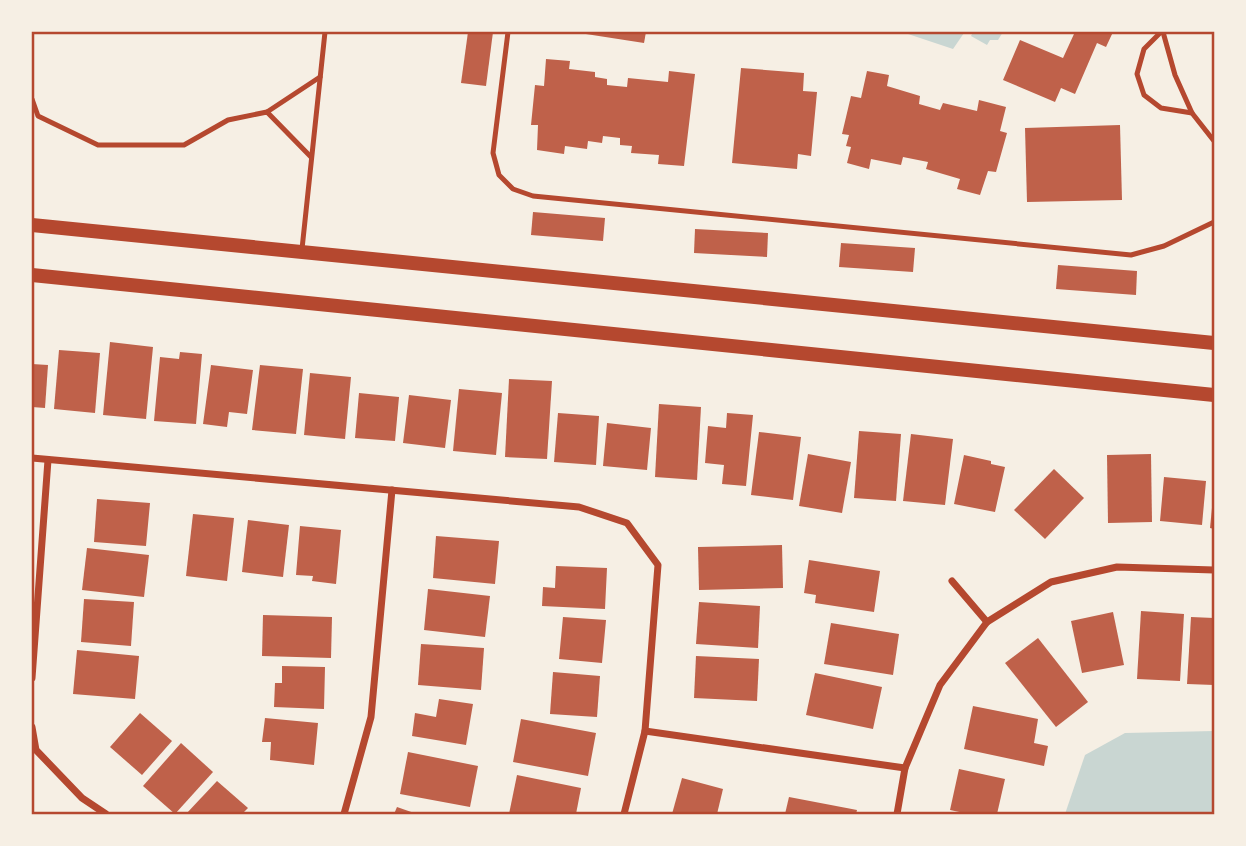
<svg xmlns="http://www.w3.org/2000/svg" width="1246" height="846" viewBox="0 0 1246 846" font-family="Raleway,sans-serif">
  <rect width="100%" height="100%" fill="#f6efe4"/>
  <g fill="#c9d6d2">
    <path d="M902,32H963L964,33L953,49Z"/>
    <path d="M973,32H1003L998,40H990L987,45L971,36Z"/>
    <path d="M1214,731V814H1065L1085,755L1125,733Z"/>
  </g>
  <g fill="#bf614a">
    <path d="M468,32H493L486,86L461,83Z"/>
    <path d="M573,32H646L644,43Z"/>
    <path d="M1069,32H1113L1106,47L1097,43L1075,94L1061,88L1055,102L1003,80L1020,40L1063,58L1074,34Z"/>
    <path d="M546,59L570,61L569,69L595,72V77L607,79V85L627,87L628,78L668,82L669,71L695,74L684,166L658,164L659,155L631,153L632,146L620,145V138L603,136L602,143L588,141L587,149L565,146L564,154L537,150L538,125H531L535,85L544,86Z"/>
    <path d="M741,68L804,73L803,91L817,92L811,156L798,154L797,169L732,163Z"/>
    <path d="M867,71L889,75L887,86L920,96L919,104L940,110L943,103L977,111L979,100L1006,107L1000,131L1007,133L996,172L988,171L980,195L957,189L960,179L926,169L928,162L903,157L901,165L871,159L869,169L847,163L851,147L846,146L849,135L842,134L851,96L861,98Z"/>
    <path d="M1120,125L1122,200L1027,202L1025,128Z"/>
    <path d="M533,212L605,218L603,241L531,235Z"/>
    <path d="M695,229L768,233L767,257L694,253Z"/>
    <path d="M841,243L915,248L913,272L839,267Z"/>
    <path d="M1058,265L1137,271L1136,295L1056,289Z"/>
    <path d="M110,342L153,347L146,419L103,415Z"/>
    <path d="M59,350L100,353L95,413L54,409Z"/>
    <path d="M180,352L202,354L196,424L154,421L160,357L179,359Z"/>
    <path d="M32,364L48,365L45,408L32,407Z"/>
    <path d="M211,365L253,370L247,414L229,412L227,427L203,424Z"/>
    <path d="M260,365L303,369L296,434L252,430Z"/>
    <path d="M310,373L351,377L345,439L304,435Z"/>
    <path d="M509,379L552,381L547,459L505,457Z"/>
    <path d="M459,389L502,393L496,455L453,451Z"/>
    <path d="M359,393L399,397L395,441L355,438Z"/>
    <path d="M409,395L451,400L445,448L403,443Z"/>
    <path d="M659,404L701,407L697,480L655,477Z"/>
    <path d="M558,413L599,416L596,465L554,462Z"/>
    <path d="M727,413L753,415L746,486L722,484L724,465L705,463L708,426L726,428Z"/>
    <path d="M607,423L651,428L647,470L603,466Z"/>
    <path d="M859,431L901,434L896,501L854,498Z"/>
    <path d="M759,432L801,437L793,500L751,495Z"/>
    <path d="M911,434L953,439L945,505L903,501Z"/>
    <path d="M808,454L851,462L842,513L799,506Z"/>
    <path d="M1151,454L1152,522L1108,523L1107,455Z"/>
    <path d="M964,455L991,461V464L1005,467L995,512L954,504Z"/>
    <path d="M1054,469L1084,498L1045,539L1014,510Z"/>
    <path d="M1164,477L1206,481L1202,525L1160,521Z"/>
    <path d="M1213,498H1214V529L1210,528Z"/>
    <path d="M97,499L150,503L146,546L94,542Z"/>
    <path d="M193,514L234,518L227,581L186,576Z"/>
    <path d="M248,520L289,525L283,577L242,572Z"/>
    <path d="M300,526L341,530L336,584L312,581L313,576L296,575Z"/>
    <path d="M436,536L499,541L495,584L433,578Z"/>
    <path d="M782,545L783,588L699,590L698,547Z"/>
    <path d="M87,548L149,555L144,597L82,590Z"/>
    <path d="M809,560L880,571L874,612L815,603L816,595L804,593Z"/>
    <path d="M556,566L607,568L605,609L542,606L543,587L555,588Z"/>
    <path d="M428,589L490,596L485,637L424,630Z"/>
    <path d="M84,599L134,602L131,646L81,642Z"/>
    <path d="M699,602L760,606L758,648L696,644Z"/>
    <path d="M1141,611L1184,614L1180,681L1137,679Z"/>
    <path d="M1113,612L1124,665L1082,673L1071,621Z"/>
    <path d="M263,615L332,617L331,658L262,656Z"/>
    <path d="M563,617L606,620L602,663L559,659Z"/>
    <path d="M1191,617L1214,618V685L1187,684Z"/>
    <path d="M831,623L899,634L893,675L824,664Z"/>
    <path d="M1038,638L1088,702L1056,727L1005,663Z"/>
    <path d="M421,644L484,648L481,690L418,685Z"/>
    <path d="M77,650L139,656L135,699L73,694Z"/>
    <path d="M696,656L759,659L757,701L694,698Z"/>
    <path d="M282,666L325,667L324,709L274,707L275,683H282Z"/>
    <path d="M553,672L600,676L597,717L550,714Z"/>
    <path d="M815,673L882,687L873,729L806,715Z"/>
    <path d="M439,699L473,704L466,745L412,736L415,713L436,717Z"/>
    <path d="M973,706L1038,719L1034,743L1048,746L1044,766L964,749Z"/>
    <path d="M140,713L172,741L142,775L110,747Z"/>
    <path d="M265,718L318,723L314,765L270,760L271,742H262Z"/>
    <path d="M521,719L596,733L588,776L513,762Z"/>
    <path d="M181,743L213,772L175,814L143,786Z"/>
    <path d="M408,752L478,766L470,807L400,794Z"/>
    <path d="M959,769L1005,779L997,814H969L950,810Z"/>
    <path d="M517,775L581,788L576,814H509Z"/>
    <path d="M682,778L723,789L717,814H672Z"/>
    <path d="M217,781L248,808L242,814H186Z"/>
    <path d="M789,797L857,810L856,814H785Z"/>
    <path d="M397,807L417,814H394Z"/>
  </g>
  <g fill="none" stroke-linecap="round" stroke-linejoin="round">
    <g stroke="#b5482f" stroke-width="5">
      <path d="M508,32L493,153L499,175L513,189L533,196L1131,255L1164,246L1214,222"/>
      <path d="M1161,32L1144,49L1137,74L1144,95L1161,108L1192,113"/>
      <path d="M1163,32L1175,75L1192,113L1214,141"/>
      <path d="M32,99L38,116L98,145H184L228,120L267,112L311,157"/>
      <path d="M267,112L320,77"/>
      <path d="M302,249L325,32"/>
    </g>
    <g stroke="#b5482f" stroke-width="7">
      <path d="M32,458L579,507L627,523L658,565L645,731L624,814"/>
      <path d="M952,581L987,622"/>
      <path d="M32,678L48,460"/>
      <path d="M32,727L36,750L82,798L106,814"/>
      <path d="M645,731L905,768"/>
      <path d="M344,814L371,717L392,490"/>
      <path d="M897,814L905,768L940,685L987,622L1051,582L1117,567L1214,570"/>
    </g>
    <g stroke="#b5482f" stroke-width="14">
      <path d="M32,225L1214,343"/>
      <path d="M32,275L1214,395"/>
    </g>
  </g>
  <rect width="1246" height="846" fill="none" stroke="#f6efe4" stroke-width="66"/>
  <rect x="33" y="33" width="1180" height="780" fill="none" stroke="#b5482f" stroke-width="2.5"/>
</svg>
